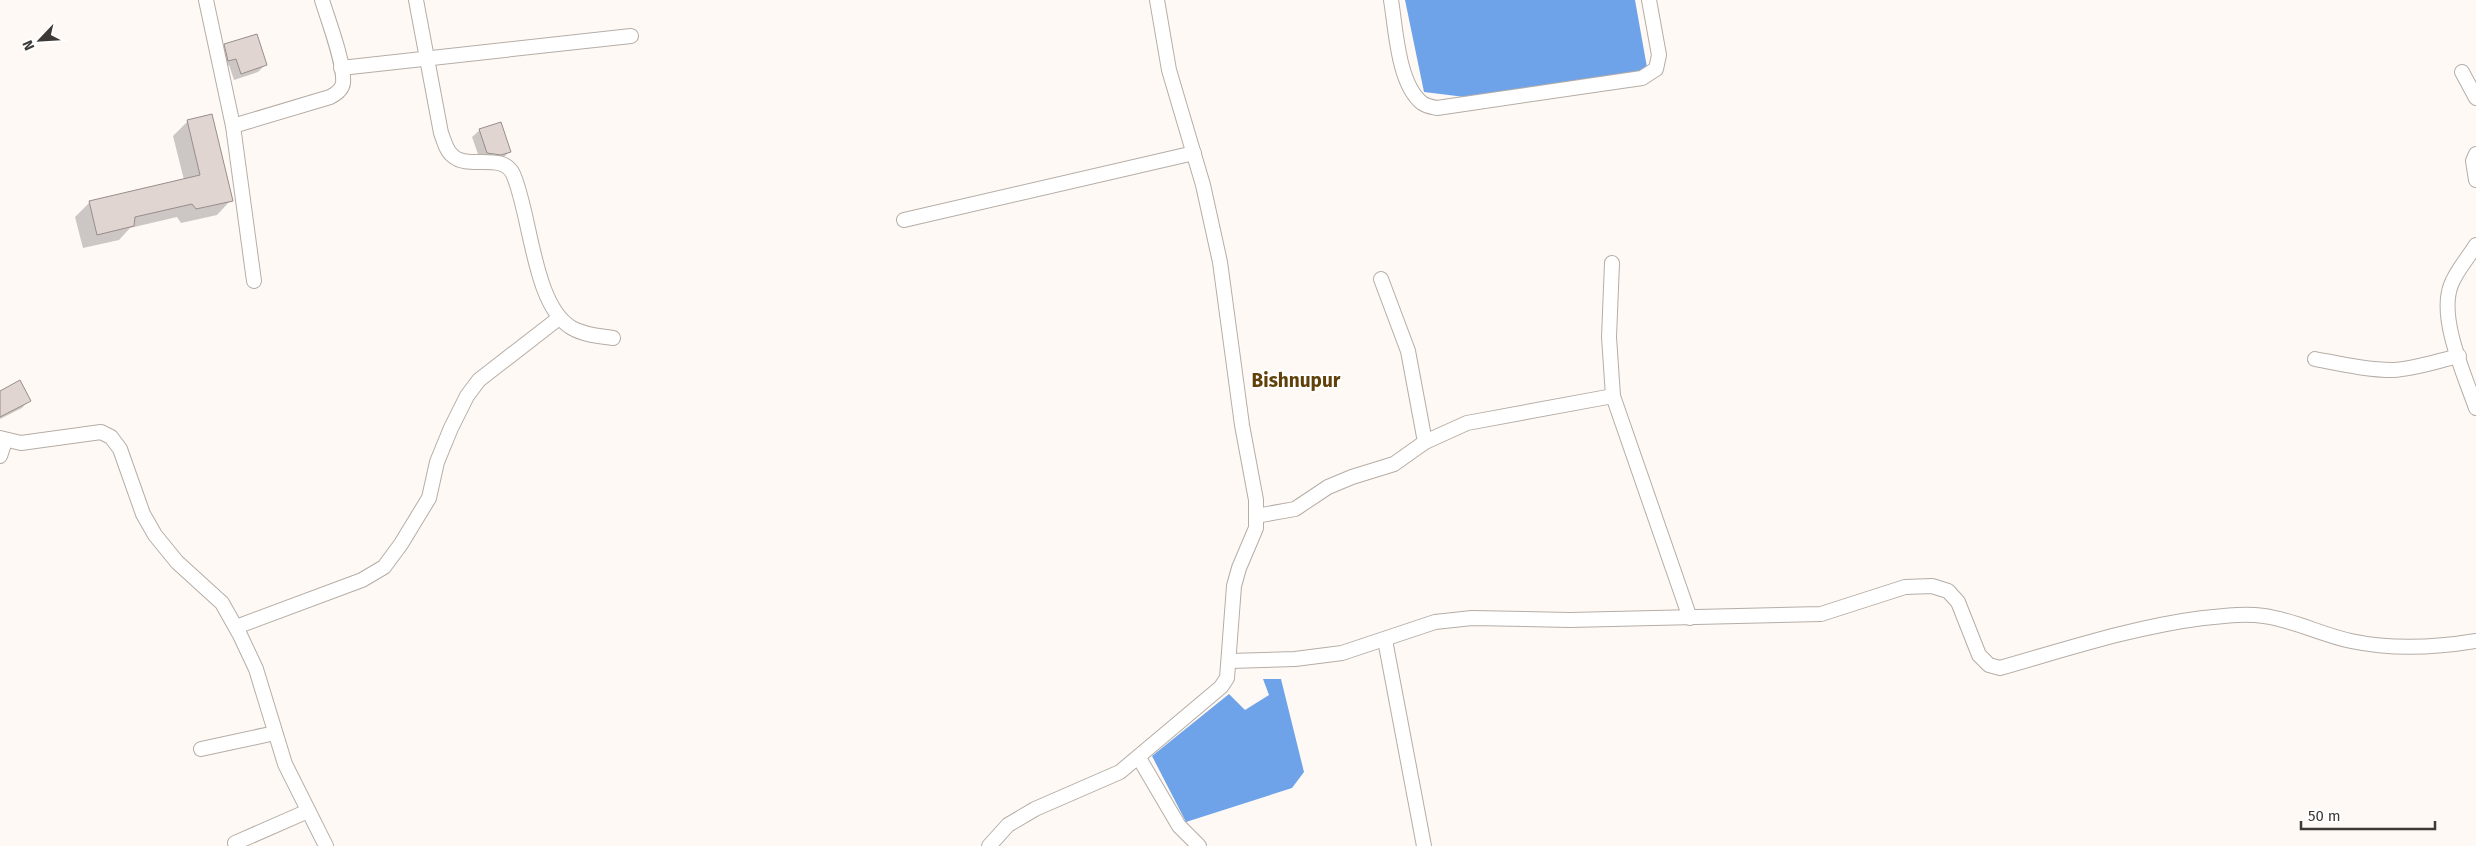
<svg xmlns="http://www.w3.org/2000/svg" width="2476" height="846" viewBox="0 0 2476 846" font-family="'Fira Sans',sans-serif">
  <rect width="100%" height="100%" fill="#fff9f5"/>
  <g fill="#6ea3ea">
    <path d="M1405,0H1635L1648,73L1481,99L1424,92Z"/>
    <path d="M1263,679H1281L1304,772L1292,788L1186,822L1152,756L1229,694L1245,710L1269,695Z"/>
  </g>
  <g fill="#0003">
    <path d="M225,45L265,65L258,72L234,80L229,65L221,68L218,52Z"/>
    <path d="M188,121L231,200L217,215L181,223L177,217L130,228L119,240L83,248L75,217L90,202L184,180L173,136Z"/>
    <path d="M480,130L510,151L503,158L480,160L472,137Z"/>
    <path d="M0,392L29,400L22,408L0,419Z"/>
  </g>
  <g fill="#e1d5d2" stroke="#988d8b">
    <path d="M257,34L267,65L241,74L236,59L228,61L224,44Z"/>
    <path d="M212,114L233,201L196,209L192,204L135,217L134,226L97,235L89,201L200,175L187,120Z"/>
    <path d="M501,122L511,152L501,155L487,153L479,129Z"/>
    <path d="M20,380L31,401L0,417V391Z"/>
  </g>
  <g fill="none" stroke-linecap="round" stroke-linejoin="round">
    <g stroke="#b5ada6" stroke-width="16">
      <g id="street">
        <path d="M206,0L233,126L254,281"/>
        <path d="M416,0L441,133C444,140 446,151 453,156C468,170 503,152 513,174C531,214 533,306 572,328C584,335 600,336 613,338"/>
        <path d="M1391,0C1396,30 1398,84 1422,103C1426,106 1432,107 1437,108L1642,78L1656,69L1659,55L1649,0"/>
        <path d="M341,68L631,36"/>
        <path d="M2462,72L2476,98"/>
        <path d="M233,126L330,97C336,94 342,90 343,83C345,64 328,20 322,0"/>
        <path d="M2476,154L2473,161L2476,180"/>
        <path d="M904,220L1194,153"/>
        <path d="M2476,245C2468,258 2456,271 2451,285C2438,318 2465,376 2476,408"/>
        <path d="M1612,263L1609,337L1613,396L1690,618"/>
        <path d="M1381,279L1408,351L1425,442"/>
        <path d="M2315,359C2341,364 2367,370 2393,370C2415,369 2437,361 2459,356"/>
        <path d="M0,438L21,443L101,432L111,437L120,449L143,514L155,535L177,562L222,603L240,635L256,669L285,764L326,846"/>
        <path d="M0,456L5,441"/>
        <path d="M1256,516L1295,509L1328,487L1352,477L1394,464L1425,442L1467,423L1613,396"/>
        <path d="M236,627L362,580L384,567L401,544L429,498L437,462L451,428L467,396L479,380L559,318"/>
        <path d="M1385,640L1424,846"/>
        <path d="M1229,661L1295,659L1342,653L1435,622L1472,618L1570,620L1821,614L1905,587L1932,586L1948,591L1958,602L1979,655L1989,665L2000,668C2067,649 2133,627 2203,618C2223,616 2244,613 2264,616C2294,620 2322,635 2351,641C2393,650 2434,648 2476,641"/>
        <path d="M201,749L275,733"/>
        <path d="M1139,758L1179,826L1199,846"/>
        <path d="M235,843L308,811"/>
        <path d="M989,846L1008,825L1035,809L1120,772L1221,687L1227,678L1234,586L1239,568L1256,528V500L1242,425L1220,262L1203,185L1169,70L1157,0"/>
      </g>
    </g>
    <use href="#street" stroke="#fff" stroke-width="14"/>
  </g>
  <g text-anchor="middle" stroke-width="4" stroke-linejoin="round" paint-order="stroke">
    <g font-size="19" font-weight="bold" fill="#614109" stroke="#fff">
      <text x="1296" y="387">Bishnupur</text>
    </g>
  </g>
  <g transform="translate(40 40) rotate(245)" stroke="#ffffff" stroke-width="4" paint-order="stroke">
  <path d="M0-4L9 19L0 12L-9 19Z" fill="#3c3936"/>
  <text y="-8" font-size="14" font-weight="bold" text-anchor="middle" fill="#3c3936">N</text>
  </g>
  <path d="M2301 821v8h134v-8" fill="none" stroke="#3c3936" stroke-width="2.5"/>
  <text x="2308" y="821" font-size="15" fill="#3c3936" stroke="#ffffff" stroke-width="4" paint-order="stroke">50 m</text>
</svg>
